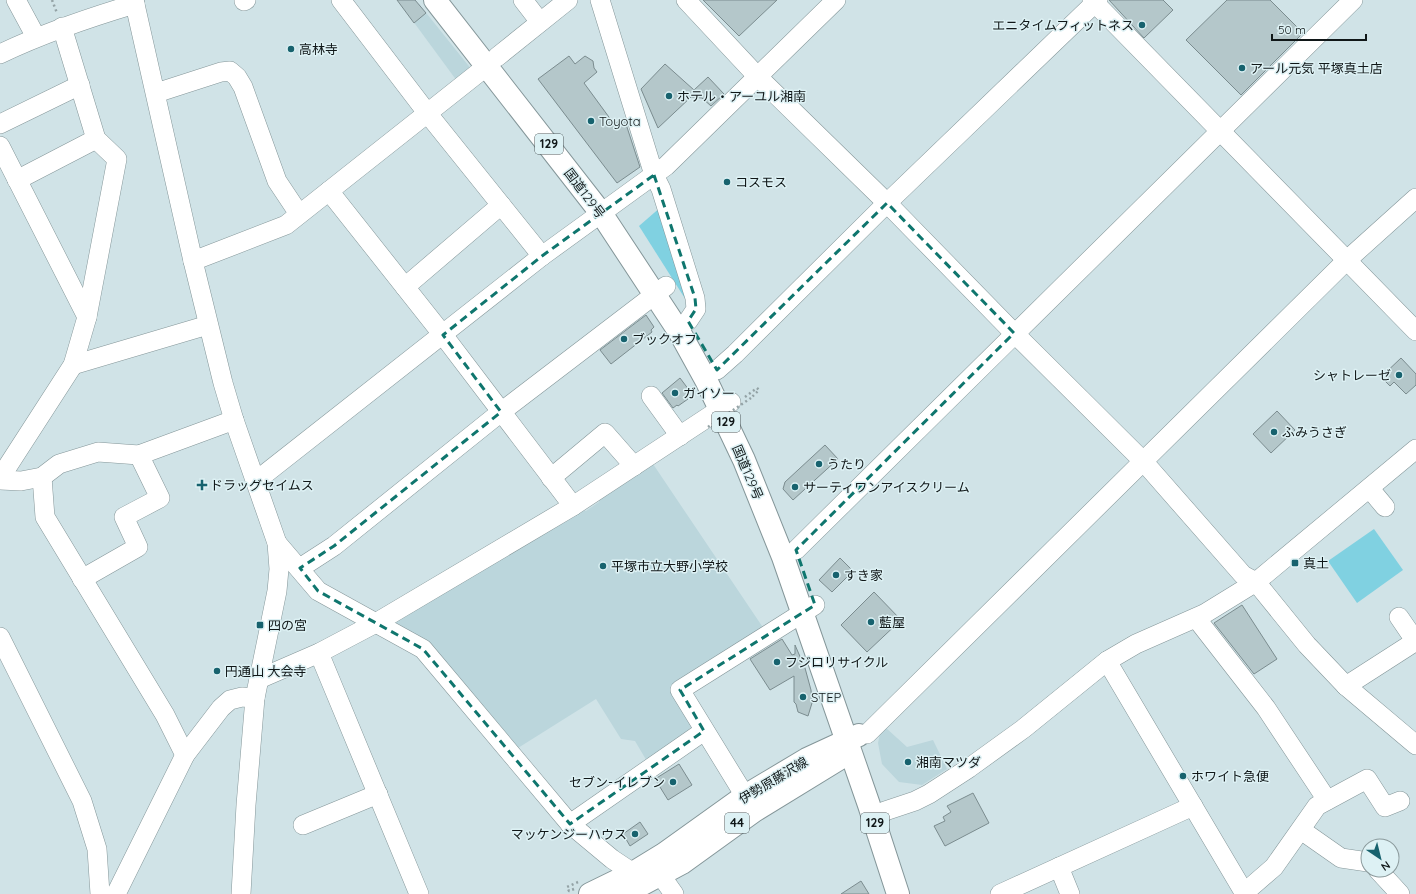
<svg xmlns="http://www.w3.org/2000/svg" width="1416" height="894" viewBox="0 0 1416 894" font-family="Quicksand,'Noto Sans JP',sans-serif">
  <rect width="100%" height="100%" fill="#d0e3e7"/>
  <g fill="#bbd6dc">
    <path d="M419,4L472,70L457,81L407,13Z"/>
    <path d="M651,461L766,632L676,688L699,727L648,763L635,741L621,739L596,699L510,753L391,622L579,509L586,511L599,502L601,494Z"/>
    <path d="M886,728L907,747L933,740L947,769L922,785L899,782L882,764L878,743L880,733Z"/>
  </g>
  <g fill="#80d1e1">
    <path d="M662,206L686,298L684,297L639,226Z"/>
    <path d="M1374,529L1403,570L1357,603L1328,561Z"/>
  </g>
  <g fill="#b4c7ca" stroke="#7b8c8f">
    <path d="M397,0H415L426,13L414,23Z"/>
    <path d="M703,0H777L739,36Z"/>
    <path d="M1109,0H1163L1173,10L1144,38Z"/>
    <path d="M1227,0H1270L1303,33L1241,95L1186,40Z"/>
    <path d="M569,56L575,64L585,56L593,61L594,68L597,72L584,83L614,124L624,118L640,167L617,183L538,79Z"/>
    <path d="M665,64L694,90L708,77L724,94L711,106L702,98L691,97L658,128L641,89Z"/>
    <path d="M646,315L654,327L651,330L652,332L611,364L600,350Z"/>
    <path d="M1401,358L1416,374V385L1406,394L1394,382L1390,386L1381,377Z"/>
    <path d="M680,378L689,390L688,399L678,406L677,405L673,408L662,393Z"/>
    <path d="M1277,411L1295,430L1271,453L1253,434Z"/>
    <path d="M825,445L838,459L793,500L783,489L785,482Z"/>
    <path d="M840,558L853,571L832,592L819,580Z"/>
    <path d="M874,592L901,620L867,652L841,625Z"/>
    <path d="M1242,605L1277,659L1254,674L1214,623Z"/>
    <path d="M782,639L792,655L795,654V645L805,668L811,690L812,703L808,716L798,712L796,704L794,702V676L770,690L750,659Z"/>
    <path d="M679,764L692,785L668,800L655,779Z"/>
    <path d="M973,793L989,823L945,846L934,826L945,821L943,817L951,812L947,806Z"/>
    <path d="M640,822L648,834L630,846L623,834Z"/>
    <path d="M861,881L869,894H841Z"/>
  </g>
  <g fill="none" stroke-linecap="round" stroke-linejoin="round">
    <g stroke="#849699" stroke-width="20">
      <g id="minor">
        <path d="M16,0L36,37"/>
        <path d="M134,0L193,261L223,383L234,420L277,543L279,569L277,591L255,698L246,805L241,894"/>
        <path d="M341,0L428,114L542,256"/>
        <path d="M523,0L540,22"/>
        <path d="M600,0L654,175L661,189L695,298L696,309L688,321"/>
        <path d="M686,0L757,76L887,203L1014,333L1143,461L1243,575L1256,582L1307,645L1346,686L1416,745"/>
        <path d="M1092,0L1416,331"/>
        <path d="M244,1L246,0"/>
        <path d="M0,54C44,33 88,18 135,4"/>
        <path d="M497,57L568,0"/>
        <path d="M156,93L221,72L230,71L237,77L243,87L277,181L299,214"/>
        <path d="M0,124L80,85"/>
        <path d="M0,146L87,317"/>
        <path d="M17,180L96,139"/>
        <path d="M329,191L443,335L573,506"/>
        <path d="M193,261L286,225L487,66"/>
        <path d="M405,287L501,205"/>
        <path d="M73,365L208,325"/>
        <path d="M717,370L735,354L887,203L1098,0"/>
        <path d="M651,396L680,436"/>
        <path d="M42,477L45,517L165,715L185,755"/>
        <path d="M0,478L73,365L87,317L117,159L96,139L62,27"/>
        <path d="M551,478L605,433L634,466"/>
        <path d="M0,480L21,481L42,477L59,464L98,452L139,455L234,420"/>
        <path d="M256,481L542,256L666,166L836,0"/>
        <path d="M1370,489L1385,507"/>
        <path d="M277,543L318,591L423,649L570,824L612,859L633,873L647,874"/>
        <path d="M796,550L1353,0"/>
        <path d="M300,568L334,546L501,412L666,286"/>
        <path d="M82,579L138,547L124,517L160,498L139,455"/>
        <path d="M1399,617L1416,642"/>
        <path d="M1196,618L1266,708L1327,800"/>
        <path d="M0,637L82,801L97,849L100,894"/>
        <path d="M319,653L419,894"/>
        <path d="M1107,661L1245,894"/>
        <path d="M259,679L319,653L374,624L573,506L731,402"/>
        <path d="M1346,686L1416,641"/>
        <path d="M867,734L1346,261L1416,198"/>
        <path d="M745,796L680,690L815,605"/>
        <path d="M874,821L885,811L915,801L929,794L969,768L1023,729L1107,661L1136,644L1204,614L1256,582L1416,449"/>
        <path d="M570,824L704,731"/>
        <path d="M303,825L378,794"/>
        <path d="M1301,830L1341,858L1368,862"/>
        <path d="M652,863L674,894"/>
        <path d="M1059,867L1070,894"/>
        <path d="M1378,870L1400,894"/>
        <path d="M1244,893L1274,867L1317,806L1367,779L1385,807L1400,801"/>
        <path d="M116,894L185,755L221,708L230,700L242,697L255,698"/>
        <path d="M1000,894L1193,806"/>
      </g>
    </g>
    <g stroke="#849699" stroke-width="24">
      <g id="major">
        <path d="M590,894L633,873L664,854L745,796L807,759L859,735"/>
        <path d="M624,894L682,863L754,811L842,757"/>
      </g>
    </g>
    <g stroke="#849699" stroke-width="24">
      <path id="highway" d="M435,0L601,213L680,333L707,382L744,460L783,557L869,805L898,894"/>
    </g>
    <g stroke="#93a2a5" stroke-width="2.5" stroke-dasharray="2 3" stroke-linecap="butt">
      <path d="M52,0L57,13"/>
      <path d="M745,397L757,388L759,390L751,398"/>
      <path d="M574,889L569,891L567,887L578,882"/>
    </g>
    <use href="#minor" stroke="#fff" stroke-width="19"/>
    <use href="#major" stroke="#fff" stroke-width="22"/>
    <use href="#highway" stroke="#fff" stroke-width="22"/>
    <path stroke="#93a2a5" stroke-width="2.5" stroke-dasharray="2 3" stroke-linecap="butt" d="M708,427L751,398"/>
  </g>
  <path fill="none" stroke="#0f766e" stroke-width="3" stroke-dasharray="8 5" stroke-linejoin="round" d="M654,175L695,298L696,309L688,321L717,370L887,203L1014,333L796,550L815,605L680,690L704,731L570,824L423,649L318,591L300,568L334,546L501,412L443,335L542,256Z"/>
  <g fill="#17626e" stroke="#ddf1f4" stroke-width="1.5">
    <circle cx="1142" cy="25" r="4"/>
    <circle cx="291" cy="49" r="4"/>
    <circle cx="1242" cy="68" r="4"/>
    <circle cx="669" cy="96" r="4"/>
    <circle cx="591" cy="121" r="4"/>
    <circle cx="727" cy="182" r="4"/>
    <circle cx="624" cy="339" r="4"/>
    <circle cx="1399" cy="375" r="4"/>
    <circle cx="675" cy="393" r="4"/>
    <circle cx="1274" cy="432" r="4"/>
    <circle cx="819" cy="464" r="4"/>
    <path d="M200 479h4v4h4v4h-4v4h-4v-4h-4v-4h4z"/>
    <circle cx="795" cy="487" r="4"/>
    <rect x="1291" y="559" width="8" height="8" rx="2"/>
    <circle cx="603" cy="566" r="4"/>
    <circle cx="836" cy="575" r="4"/>
    <circle cx="871" cy="622" r="4"/>
    <rect x="256" y="621" width="8" height="8" rx="2"/>
    <circle cx="777" cy="662" r="4"/>
    <circle cx="217" cy="671" r="4"/>
    <circle cx="803" cy="697" r="4"/>
    <circle cx="908" cy="762" r="4"/>
    <circle cx="1183" cy="776" r="4"/>
    <circle cx="673" cy="782" r="4"/>
    <circle cx="635" cy="834" r="4"/>
  </g>
  <g text-anchor="middle" stroke-width="3" stroke-linejoin="round" paint-order="stroke">
    <g fill="#ddf1f4" stroke="#4e585a" stroke-width="1">
      <rect x="535" y="134" width="28" height="20" rx="3"/>
      <rect x="712" y="412" width="28" height="20" rx="3"/>
      <rect x="725" y="813" width="24" height="20" rx="3"/>
      <rect x="861" y="813" width="28" height="20" rx="3"/>
    </g>
    <g font-size="12" font-weight="bold" fill="#101718">
      <text x="549" y="148">129</text>
      <text x="726" y="426">129</text>
      <text x="737" y="827">44</text>
      <text x="875" y="827">129</text>
    </g>
    <g font-size="13" fill="#101718" stroke="#ddf1f4" text-anchor="start">
      <text x="1134" y="30" text-anchor="end">エニタイムフィットネス</text>
      <text x="299" y="54">高林寺</text>
      <text x="1250" y="73">アール元気 平塚真土店</text>
      <text x="677" y="101">ホテル・アーユル湘南</text>
      <text x="599" y="126">Toyota</text>
      <text x="735" y="187">コスモス</text>
      <text x="632" y="344">ブックオフ</text>
      <text x="1391" y="380" text-anchor="end">シャトレーゼ</text>
      <text x="683" y="398">ガイソー</text>
      <text x="1282" y="437">ふみうさぎ</text>
      <text x="827" y="469">うたり</text>
      <text x="210" y="490">ドラッグセイムス</text>
      <text x="803" y="492">サーティワンアイスクリーム</text>
      <text x="1303" y="568">真土</text>
      <text x="611" y="571">平塚市立大野小学校</text>
      <text x="844" y="580">すき家</text>
      <text x="879" y="627">藍屋</text>
      <text x="268" y="630">四の宮</text>
      <text x="785" y="667">フジロリサイクル</text>
      <text x="225" y="676">円通山 大会寺</text>
      <text x="811" y="702">STEP</text>
      <text x="916" y="767">湘南マツダ</text>
      <text x="1191" y="781">ホワイト急便</text>
      <text x="665" y="787" text-anchor="end">セブン-イレブン</text>
      <text x="627" y="839" text-anchor="end">マッケンジーハウス</text>
    </g>
    <g font-size="13" fill="#101718" stroke="#ddf1f4">
      <text transform="translate(585 193) rotate(53)" y="5">国道129号</text>
      <text transform="translate(748 472) rotate(67)" y="5">国道129号</text>
      <text transform="translate(773 780) rotate(-31)" y="5">伊勢原藤沢線</text>
    </g>
  </g>
  <g transform="translate(1380 858) rotate(145)"><circle r="19" fill="#ddf1f4" stroke="#8b9a9c"/>
  <path d="M0-3L7 15L0 10L-7 15Z" fill="#17626e"/>
  <text y="-6" font-size="11" font-weight="bold" text-anchor="middle" fill="#101718">N</text>
  </g>
  <path d="M1272 34v6h94v-6" fill="none" stroke="#101718" stroke-width="2"/>
  <text x="1278" y="34" font-size="12" fill="#101718" stroke="#ddf1f4" stroke-width="3" paint-order="stroke">50 m</text>
</svg>
